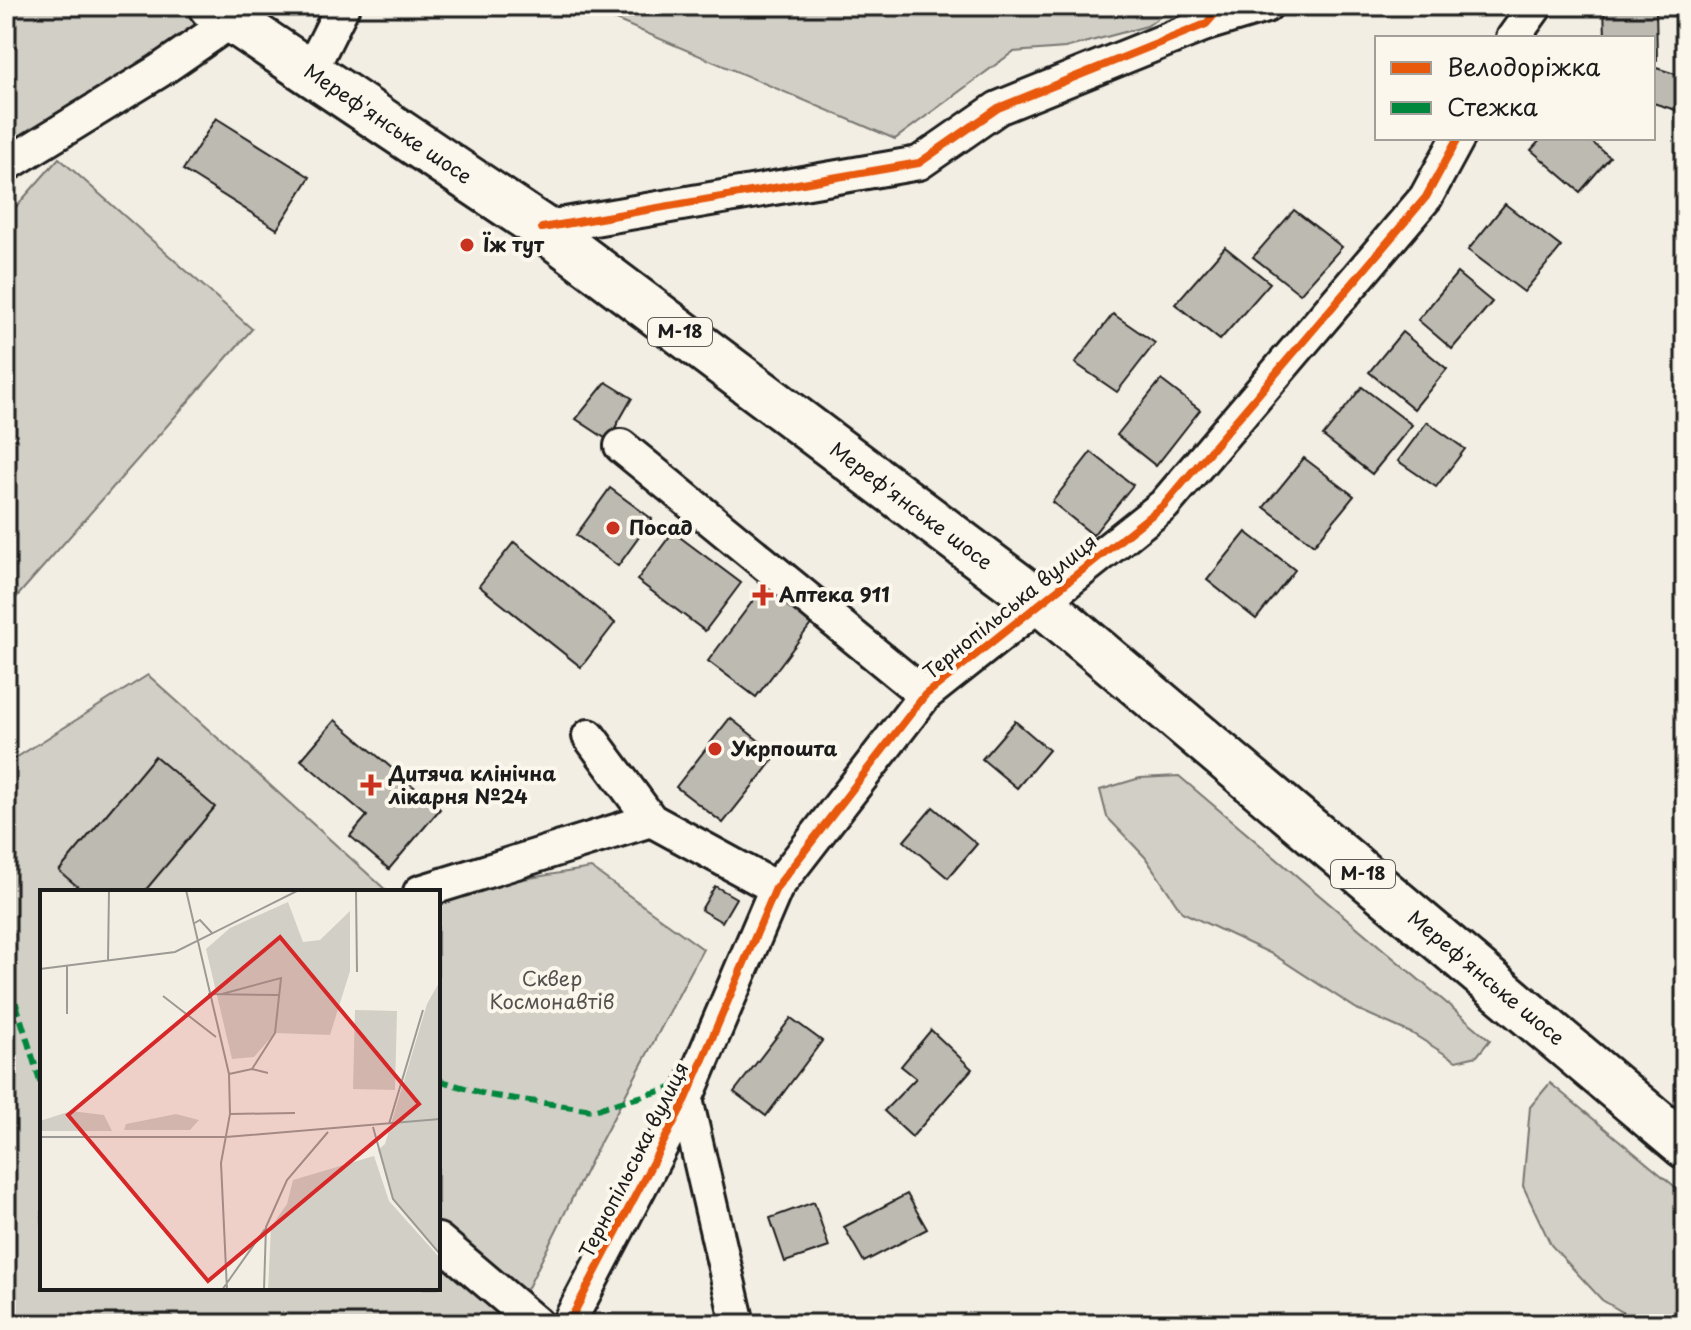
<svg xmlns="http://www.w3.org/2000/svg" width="1691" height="1330" viewBox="0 0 1691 1330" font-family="'Playpen Sans',sans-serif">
  <rect width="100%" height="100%" fill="#f2eee4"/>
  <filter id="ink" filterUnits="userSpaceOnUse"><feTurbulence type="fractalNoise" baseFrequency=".0125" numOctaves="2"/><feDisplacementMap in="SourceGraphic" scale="16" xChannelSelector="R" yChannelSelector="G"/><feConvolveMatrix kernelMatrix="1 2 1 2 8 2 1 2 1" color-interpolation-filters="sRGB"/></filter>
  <g filter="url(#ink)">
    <g fill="#d2cfc6" stroke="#777671" stroke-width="2">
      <path d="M6,6H229L6,152Z"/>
      <path d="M583,6H1175L1147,26L1065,48L1013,52L895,139Z"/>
      <path d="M59,158L252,329L6,609V218Z"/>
      <path d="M148,675L388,892H42V1288H438V893L591,868L703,949L592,1158L510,1324H6V764Z"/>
      <path d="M1179,776L1490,1040L1477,1056L1456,1061L1413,1034L1357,1009L1274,955L1182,912L1145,857L1107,817L1100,790L1140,778Z"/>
      <path d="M1550,1083L1685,1195V1324H1643L1602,1300L1551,1245L1523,1186L1530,1107Z"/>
    </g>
    <g fill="#bdbab1" stroke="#1c1c1c" stroke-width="2">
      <path d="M1604,6H1656L1657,60H1653V38H1605Z"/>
      <rect x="1681" y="6" width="4" height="28"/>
      <path d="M1653,67L1685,77V97L1679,111L1653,103Z"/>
      <path d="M216,118L310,177L277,229L183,170Z"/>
      <path d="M1542,138H1587L1610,157L1580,192L1531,150Z"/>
      <path d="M1505,204L1561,247L1524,292L1468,250Z"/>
      <path d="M1294,210L1342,247L1300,294L1253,257Z"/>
      <path d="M1225,247L1270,283L1220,340L1175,304Z"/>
      <path d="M1457,273L1492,302L1452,349L1418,320Z"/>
      <path d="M1113,314L1155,343L1117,392L1075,363Z"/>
      <path d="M1402,332L1447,369L1414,409L1369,372Z"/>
      <path d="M1161,380L1200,410L1156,466L1117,435Z"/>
      <path d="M606,382L632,398L608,440L576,419Z"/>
      <path d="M1362,387L1412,425L1372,474L1323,436Z"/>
      <path d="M1427,422L1465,449L1436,487L1398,461Z"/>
      <path d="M1091,452L1133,485L1093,535L1052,502Z"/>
      <path d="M1304,458L1354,496L1314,545L1264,507Z"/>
      <path d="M610,488L652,519L618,566L576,535Z"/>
      <path d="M673,532L741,583L705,631L637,580Z"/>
      <path d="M1246,532L1295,570L1256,619L1207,580Z"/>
      <path d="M514,542L615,623L581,667L479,586Z"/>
      <path d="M767,582L815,619L756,697L708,661Z"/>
      <path d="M730,718L777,755L723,823L676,787Z"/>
      <path d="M335,720L440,809L389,869L350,836L367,816L301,760Z"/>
      <path d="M1015,721L1049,750L1017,788L982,759Z"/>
      <path d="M155,756L215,807L144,892H84L59,871Z"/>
      <path d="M933,807L977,844L948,878L904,841Z"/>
      <path d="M715,886L736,898L722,922L701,910Z"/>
      <path d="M791,1018L822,1041L766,1116L734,1092Z"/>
      <path d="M931,1030L972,1069L912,1137L884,1111L916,1078L901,1066Z"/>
      <path d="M6,1037L16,1046L6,1057Z"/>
      <path d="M907,1194L927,1229L864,1262L844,1227Z"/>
      <path d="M814,1202L829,1247L785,1262L770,1218Z"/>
      <path d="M858,1315L859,1324H805Z"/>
    </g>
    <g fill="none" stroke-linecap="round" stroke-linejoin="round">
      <g stroke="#1c1c1c" stroke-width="38">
        <g id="minor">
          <path d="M1206,24L1266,6"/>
          <path d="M1513,38L1536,6"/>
          <path d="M310,72L343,6"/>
          <path d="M6,165L159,71L233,20"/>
          <path d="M542,228L919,163L998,108L1206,24L1222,6"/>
          <path d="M621,446L925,695"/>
          <path d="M589,736L651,820L776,888"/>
          <path d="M420,892L651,820"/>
          <path d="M686,1099L738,1324"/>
          <path d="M438,1240L537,1324"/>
          <path d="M568,1324L686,1099L776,888L925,695L1164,505L1426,197L1458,138"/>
        </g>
      </g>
      <g stroke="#1c1c1c" stroke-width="50">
        <path id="highway" d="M211,6L542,228L1041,603L1685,1146"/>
      </g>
      <use href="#minor" stroke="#fbf7ec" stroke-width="32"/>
      <use href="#highway" stroke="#fbf7ec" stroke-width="44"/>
      <g stroke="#00873e" stroke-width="6" stroke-dasharray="12 6" stroke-linecap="butt">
        <path d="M6,988L13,994L42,1088"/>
        <path d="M438,1080L488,1095L593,1110L693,1082"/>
      </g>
      <g stroke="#fbf7ec" stroke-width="13">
        <g id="cycleway">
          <path d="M542,228L919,163L998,108L1206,24L1222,6"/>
          <path d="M568,1324L686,1099L776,888L925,695L1164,505L1426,197L1458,138"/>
        </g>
      </g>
      <use href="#cycleway" stroke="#e8590c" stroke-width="8"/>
    </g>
  </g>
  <g fill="#c8321e" stroke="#fbf7ec" stroke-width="3">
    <circle cx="467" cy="245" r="8"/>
    <circle cx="613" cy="528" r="8"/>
    <path d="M759 583h8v8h8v8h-8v8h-8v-8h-8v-8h8z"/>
    <circle cx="715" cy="749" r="8"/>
    <path d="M367 773h8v8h8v8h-8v8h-8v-8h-8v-8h8z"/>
  </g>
  <g text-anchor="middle" stroke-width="8" stroke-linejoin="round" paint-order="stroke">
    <g fill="#fbf7ec" stroke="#5f5e5a" stroke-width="2">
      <rect x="648" y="318" width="64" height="28" rx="6"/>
      <rect x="1331" y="860" width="64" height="28" rx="6"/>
    </g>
    <g font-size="18" font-weight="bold" fill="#1c1c1c">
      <text x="680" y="338">М-18</text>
      <text x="1363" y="880">М-18</text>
    </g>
    <g font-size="20" fill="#1c1c1c" stroke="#fbf7ec">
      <text transform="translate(388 124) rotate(34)" y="7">Мереф'янське шосе</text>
      <text transform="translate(911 506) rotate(37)" y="7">Мереф'янське шосе</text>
      <text transform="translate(1010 607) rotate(-39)" y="7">Тернопільська вулиця</text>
      <text transform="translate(1486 978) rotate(40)" y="7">Мереф'янське шосе</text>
      <text transform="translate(634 1160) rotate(-63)" y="7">Тернопільська вулиця</text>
    </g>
    <g font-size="20" font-weight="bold" fill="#1c1c1c" stroke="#fbf7ec" text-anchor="start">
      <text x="483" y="252">Їж тут</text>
      <text x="629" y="535">Посад</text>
      <text x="779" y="602">Аптека 911</text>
      <text x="731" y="756">Укрпошта</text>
      <text x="389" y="781">Дитяча клінічна<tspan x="389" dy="23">лікарня №24</tspan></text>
    </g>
    <g font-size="20" fill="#53524f" stroke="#fbf7ec">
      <text x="552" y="986">Сквер<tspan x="552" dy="23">Космонавтів</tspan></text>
    </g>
  </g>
  <g transform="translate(40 890)">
    <rect width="400" height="400" fill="#f2eee4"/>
    <path d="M248,12L263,52L280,50L310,21V81L290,145L235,143L214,167L192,169L166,59L190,38ZM400,91V362L353,309L338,260L345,254L387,114ZM315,120L357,121L355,200L313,199ZM31,221L64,225L72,241H0V231ZM136,224L159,230L150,240H84L86,234ZM334,266L349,311L400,368V400H228L231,337L247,314L253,290Z" fill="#d2cfc6"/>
    <path fill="none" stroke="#9c9a94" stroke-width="2" d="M146,0L189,184L190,224L181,273L187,400M316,0L317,82M153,34L160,30L172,43M68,71L69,0M0,79L135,62L259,0M168,104L239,105M182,104L241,88L235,143L212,179M123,106L176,147M27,124V76M189,184L212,179L228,183M190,224L255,223M349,234L383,120M333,237L353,309L400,364M0,247H186L400,229M182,400L225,339M224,400L226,337L247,290L288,242"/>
    <path fill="#d62828" fill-opacity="0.15" stroke="#d62828" stroke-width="4" d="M240,47L379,214L168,391L28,225Z"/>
    <rect width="400" height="400" fill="none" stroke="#1c1c1c" stroke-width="4"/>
  </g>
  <rect width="1691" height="1330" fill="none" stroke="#fbf7ec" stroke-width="32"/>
  <rect x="16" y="16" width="1659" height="1298" fill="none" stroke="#1c1c1c" stroke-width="3" filter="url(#ink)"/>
  <rect x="1375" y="36" width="280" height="104" fill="#fbf7ec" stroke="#a29f99" stroke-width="2"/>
  <rect x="1391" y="62" width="40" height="12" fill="#e8590c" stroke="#a29f99" stroke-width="2"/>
  <text x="1447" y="76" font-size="24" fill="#1c1c1c">Велодоріжка</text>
  <rect x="1391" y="102" width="40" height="12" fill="#00873e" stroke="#a29f99" stroke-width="2"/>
  <text x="1447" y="116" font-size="24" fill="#1c1c1c">Стежка</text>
</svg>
